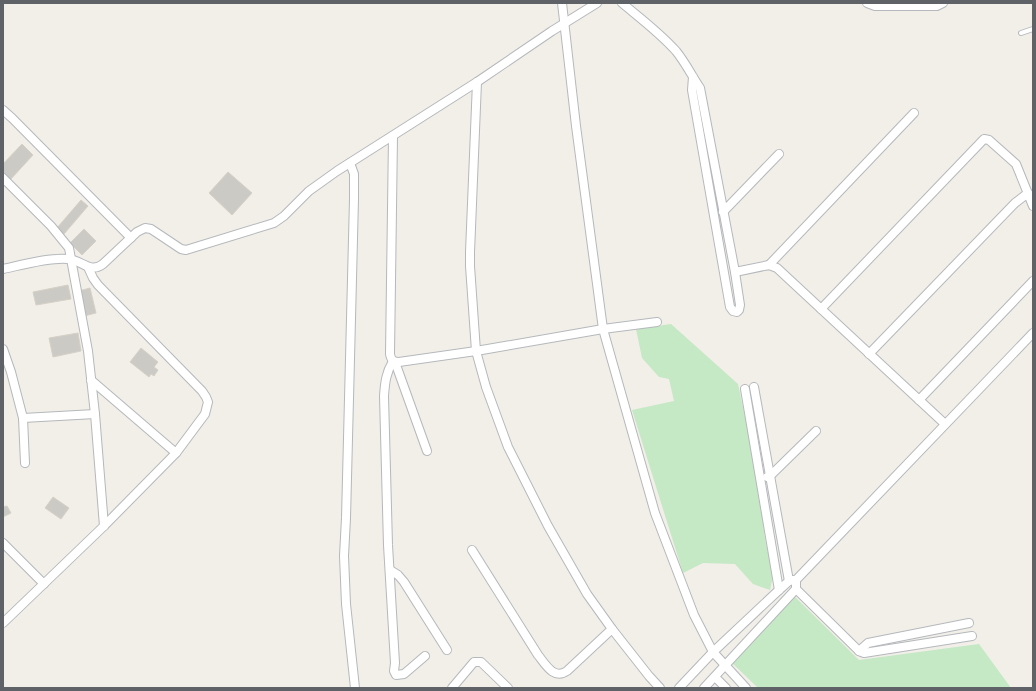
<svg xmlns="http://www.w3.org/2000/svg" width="1036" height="691" viewBox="0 0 1036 691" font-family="Karla,sans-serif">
  <rect width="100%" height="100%" fill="#f1efe8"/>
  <g fill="#c5e8c5">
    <path d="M671,324L738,384L756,468L765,539L773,576L770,590L753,584L735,564L703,563L683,573L632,410L674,401L669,379L659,377L642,358L636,329Z"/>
    <path d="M791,593L859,660L979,644L1011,688H758L729,660Z"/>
  </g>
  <g fill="#cccac5" stroke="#d6d1c6">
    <path d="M22,144L33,155L10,180L3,174V164Z"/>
    <path d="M228,172L252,193L232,215L209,193Z"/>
    <path d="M81,200L88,206L64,234L57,228Z"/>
    <path d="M84,229L96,241L82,255L70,243Z"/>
    <path d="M68,285L71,299L36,305L33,292Z"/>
    <path d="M90,288L96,313L84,316L79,291Z"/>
    <path d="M78,333L81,351L53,357L49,338Z"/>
    <path d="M141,348L158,362L154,367L158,370L154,376L151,374L149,377L130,362Z"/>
    <path d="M53,497L69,508L61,519L45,508Z"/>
    <path d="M7,506L11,513L3,517V507Z"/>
  </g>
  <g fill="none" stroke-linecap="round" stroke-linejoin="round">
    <g stroke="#b5b8bc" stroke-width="6">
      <path id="lane" d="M1021,33L1033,29"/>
    </g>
    <g stroke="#b5b8bc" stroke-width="10">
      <g id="street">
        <path d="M562,3L576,126L603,329L655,513L694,615L713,652L746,688"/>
        <path d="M622,3C640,18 660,33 676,51C685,62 692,76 700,88L735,272L740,305L739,310L737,312L733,311L730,307L692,90L693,77"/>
        <path d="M867,3L875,6H937L943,3"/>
        <path d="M477,82L470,252V266L476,351L486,387L508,447L548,526L587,594L612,629L649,676L660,688"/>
        <path d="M3,110L12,118L131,238"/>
        <path d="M393,136L390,354C391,360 393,362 399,362L476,351L603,329L657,322"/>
        <path d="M350,163L354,174V199L346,518L344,556L346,604L355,688"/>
        <path d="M3,178L51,226L69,248L88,351L95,414L104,526"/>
        <path d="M723,212L779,154"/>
        <path d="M769,265L914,113"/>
        <path d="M3,269C22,265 50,257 68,259C82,260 90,274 103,264L137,232L145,228L151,229L181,249L186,250L274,223L284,216L309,191L337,171L477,82L552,31L597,3"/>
        <path d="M735,272L769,265L777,268L945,424"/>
        <path d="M821,309L984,139L989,140L1016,164L1033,206"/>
        <path d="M3,349L11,372L23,418L25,463"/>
        <path d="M869,354L1015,203L1028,193"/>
        <path d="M393,361C386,373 385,382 384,396L388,545L395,663L394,671L396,675L404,674L425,656"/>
        <path d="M395,362L427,451"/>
        <path d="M91,380L176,453"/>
        <path d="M754,387L789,581"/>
        <path d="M745,389L779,590"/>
        <path d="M919,400L1033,281"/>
        <path d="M23,418L95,414"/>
        <path d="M767,477L770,476L816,431"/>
        <path d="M3,543L44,584"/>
        <path d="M472,550L538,655C546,665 554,680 567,671L612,629"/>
        <path d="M390,570L398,575L404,582L447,650"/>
        <path d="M796,589L859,651L864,653L972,636"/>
        <path d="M3,623L104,526L176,453L205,414L208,402L206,397L202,391L98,285L93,278L88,267"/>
        <path d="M859,651L868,643L969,623"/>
        <path d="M715,677L726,688"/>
        <path d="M452,688L474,662H481L508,688"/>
        <path d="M679,688L713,652L779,590L789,581L793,580"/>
        <path d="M704,688L796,589V580L1033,333"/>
      </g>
    </g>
    <use href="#lane" stroke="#fff" stroke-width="4"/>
    <use href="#street" stroke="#fff" stroke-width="8"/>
  </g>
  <rect width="1036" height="691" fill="none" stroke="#5f6368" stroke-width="8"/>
</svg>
